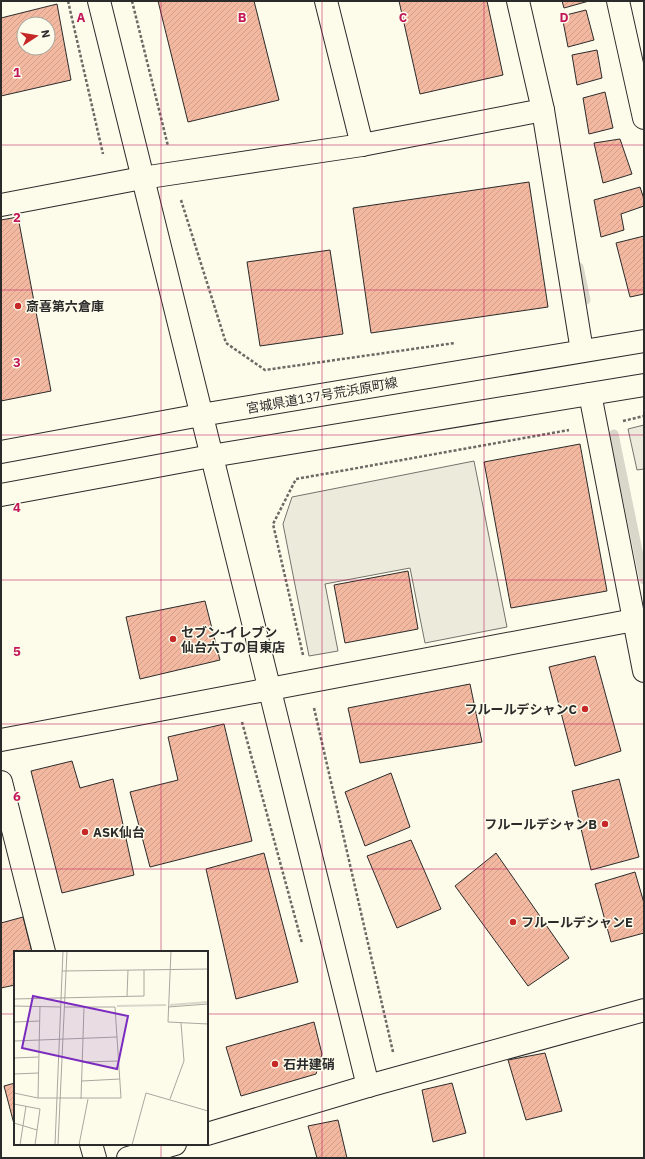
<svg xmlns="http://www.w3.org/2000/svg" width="645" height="1159" viewBox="0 0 645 1159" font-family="'IBM Plex Sans','Noto Sans JP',sans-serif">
  <defs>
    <pattern id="building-hatch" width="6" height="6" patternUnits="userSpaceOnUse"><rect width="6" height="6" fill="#f2b8a0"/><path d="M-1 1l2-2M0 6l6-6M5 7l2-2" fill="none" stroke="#d09e8a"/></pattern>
  </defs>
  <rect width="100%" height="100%" fill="#fdfbea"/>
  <g fill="#eceadb" stroke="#74746e">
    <path d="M644,425V469L637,470L628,429Z"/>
    <path d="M474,461L507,627L425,643L410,568L325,584L338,651L309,656L283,524L292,497Z"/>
  </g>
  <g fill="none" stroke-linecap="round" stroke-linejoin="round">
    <g stroke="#d8d7c9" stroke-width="9">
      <path d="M579,267L586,300"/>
      <path d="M614,434L644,580"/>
    </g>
  </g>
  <g fill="url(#building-hatch)" stroke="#2b2b2b" fill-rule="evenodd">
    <path d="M158,1H254L279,100L188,122Z"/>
    <path d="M399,1H487L503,75L420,94Z"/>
    <path d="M562,1H589L564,8Z"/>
    <path d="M57,4L71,80L1,96V18ZM24,24H48V48H24Z"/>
    <path d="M586,10L594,40L568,47L562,16Z"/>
    <path d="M597,50L602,78L577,85L572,55Z"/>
    <path d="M605,92L613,128L589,134L583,98Z"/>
    <path d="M620,139L632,174L603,183L594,143Z"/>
    <path d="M529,182L548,307L371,333L353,208Z"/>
    <path d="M640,187L644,199V206L621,214L624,230L601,237L594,200Z"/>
    <path d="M18,217L51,391L1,401V220Z"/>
    <path d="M644,236V294L630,297L616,243Z"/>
    <path d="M330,250L343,334L260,346L247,262Z"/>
    <path d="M580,444L607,591L511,608L484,462Z"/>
    <path d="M408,571L418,629L345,643L334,585Z"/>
    <path d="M205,601L220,660L140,679L126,617Z"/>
    <path d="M595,656L621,751L575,766L549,667Z"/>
    <path d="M470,684L482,742L360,763L348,708Z"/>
    <path d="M224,724L252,841L150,867L130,792L178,780L168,737Z"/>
    <path d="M72,761L80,788L113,779L134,875L62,893L31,771Z"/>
    <path d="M391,773L410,827L365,846L345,792Z"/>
    <path d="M619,779L639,857L591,870L572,791Z"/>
    <path d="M411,840L441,909L397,928L367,856Z"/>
    <path d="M264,853L298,982L236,999L206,869Z"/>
    <path d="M496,853L569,958L528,986L455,886Z"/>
    <path d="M635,872L644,903V933L611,942L595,884Z"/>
    <path d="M23,917L32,952H15V985L1,988V923Z"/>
    <path d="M314,1022L322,1054L316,1074L241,1096L226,1047Z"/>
    <path d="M545,1053L562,1111L526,1120L508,1060Z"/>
    <path d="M15,1083V1124H14L4,1086Z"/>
    <path d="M452,1083L466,1133L433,1142L422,1090Z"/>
    <path d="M338,1120L347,1158H317L308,1126Z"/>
  </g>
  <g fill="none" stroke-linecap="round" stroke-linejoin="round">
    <g stroke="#2b2b2b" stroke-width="24">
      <g id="minor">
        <path d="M326,1L362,145"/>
        <path d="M518,1L543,110L582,351"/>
        <path d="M618,1L644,118"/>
        <path d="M1,205L142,178L362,145L543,110"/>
        <path d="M590,394L644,671"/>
        <path d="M1,740L634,620"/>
        <path d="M1,782L44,952"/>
        <path d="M207,1134L368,1086L644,1010"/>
        <path d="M91,1144L95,1158"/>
        <path d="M128,1158L175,1144"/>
      </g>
    </g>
    <g stroke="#2b2b2b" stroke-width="24">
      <path id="tertiary" d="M99,1L368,1086"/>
    </g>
    <g stroke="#2b2b2b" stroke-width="24">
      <g id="secondary">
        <path d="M1,452L201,415L644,341"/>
        <path d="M1,495L211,456L644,385"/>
      </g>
    </g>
    <g stroke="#6a6964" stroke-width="2.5" stroke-dasharray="3 2" stroke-linecap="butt">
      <path d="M68,1L103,154"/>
      <path d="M132,1L168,146"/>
      <path d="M181,200L226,343L265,370L455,343"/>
      <path d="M623,421L644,416"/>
      <path d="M303,655L273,524L296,479L569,430"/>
      <path d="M314,708L393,1052"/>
      <path d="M242,722L302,943"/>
    </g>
    <use href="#minor" stroke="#fdfbea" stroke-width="22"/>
    <use href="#tertiary" stroke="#fdfbea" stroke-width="22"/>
    <use href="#secondary" stroke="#fdfbea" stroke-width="22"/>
  </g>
  <path fill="none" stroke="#c2185b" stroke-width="1" stroke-opacity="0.55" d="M161,1V952M322,1V1158M484,1V1158M1,145H644M1,290H644M1,435H644M1,580H644M1,724H644M1,869H644M1,1014H15M207,1014H644M161,1144V1158"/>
  <g fill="#c62828" stroke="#fdfbea" stroke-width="1.5">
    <circle cx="18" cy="306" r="4"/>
    <circle cx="173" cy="639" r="4"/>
    <circle cx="585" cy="709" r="4"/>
    <circle cx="605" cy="824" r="4"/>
    <circle cx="85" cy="832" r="4"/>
    <circle cx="513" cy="922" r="4"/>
    <circle cx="275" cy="1064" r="4"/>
  </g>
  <g text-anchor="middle" stroke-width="3" stroke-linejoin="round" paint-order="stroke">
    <g font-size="13" font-weight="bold" fill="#2b2b2b" stroke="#fdfbea" text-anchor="start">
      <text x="26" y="311">斎喜第六倉庫</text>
      <text x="181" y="637">セブン-イレブン<tspan x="181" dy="15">仙台六丁の目東店</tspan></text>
      <text x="577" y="714" text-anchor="end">フルールデシャンC</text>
      <text x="597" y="829" text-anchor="end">フルールデシャンB</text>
      <text x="93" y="837">ASK仙台</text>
      <text x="521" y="927">フルールデシャンE</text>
      <text x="283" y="1069">石井建硝</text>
    </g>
    <g font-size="13" fill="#2b2b2b" stroke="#fdfbea">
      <text transform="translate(322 395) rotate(-10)" y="5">宮城県道137号荒浜原町線</text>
    </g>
  </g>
  <g transform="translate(14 951)">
    <rect width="194" height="194" fill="#fdfbea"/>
    <path fill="none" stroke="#d8d7c9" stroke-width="2" d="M156,54L194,51M103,55L152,54"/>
    <path fill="none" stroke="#a9a89e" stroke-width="1" d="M157,0L154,71L194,73M48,20L194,18M113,45L114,19M0,48L130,45V19M0,55L47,56M154,56L194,53M0,71L26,70M0,90L103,86M0,107L24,106M68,111L105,110M0,123L24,122M68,130L106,128M0,142L24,147H107L101,56H50M24,147L26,55M67,148L70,56M156,148L170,110L167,72M0,153L26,158L21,194M0,172L23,179M6,194L12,155M41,194L49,0M44,194L53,0M65,194L74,148M118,194L132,142L194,160"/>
    <path fill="#7b2cbf" fill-opacity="0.15" stroke="#7b2cbf" stroke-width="2" d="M19,45L114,65L103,118L8,97Z"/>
    <rect width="194" height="194" fill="none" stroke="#2b2b2b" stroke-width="2"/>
  </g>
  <g font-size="13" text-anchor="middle" font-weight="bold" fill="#c2185b" stroke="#fdfbea" stroke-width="3" stroke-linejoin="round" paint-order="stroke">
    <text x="81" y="22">A</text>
    <text x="242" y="22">B</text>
    <text x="403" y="22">C</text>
    <text x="564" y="22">D</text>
    <text x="17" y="77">1</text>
    <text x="17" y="222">2</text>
    <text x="17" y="367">3</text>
    <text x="17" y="512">4</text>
    <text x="17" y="656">5</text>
    <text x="17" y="801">6</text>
  </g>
  <rect width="645" height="1159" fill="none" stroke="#2b2b2b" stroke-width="4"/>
  <g transform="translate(36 36) rotate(78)"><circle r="19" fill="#fdfbea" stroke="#a9a89e"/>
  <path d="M0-3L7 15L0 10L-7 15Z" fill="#c62828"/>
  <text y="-6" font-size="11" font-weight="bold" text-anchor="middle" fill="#2b2b2b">N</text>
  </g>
</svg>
